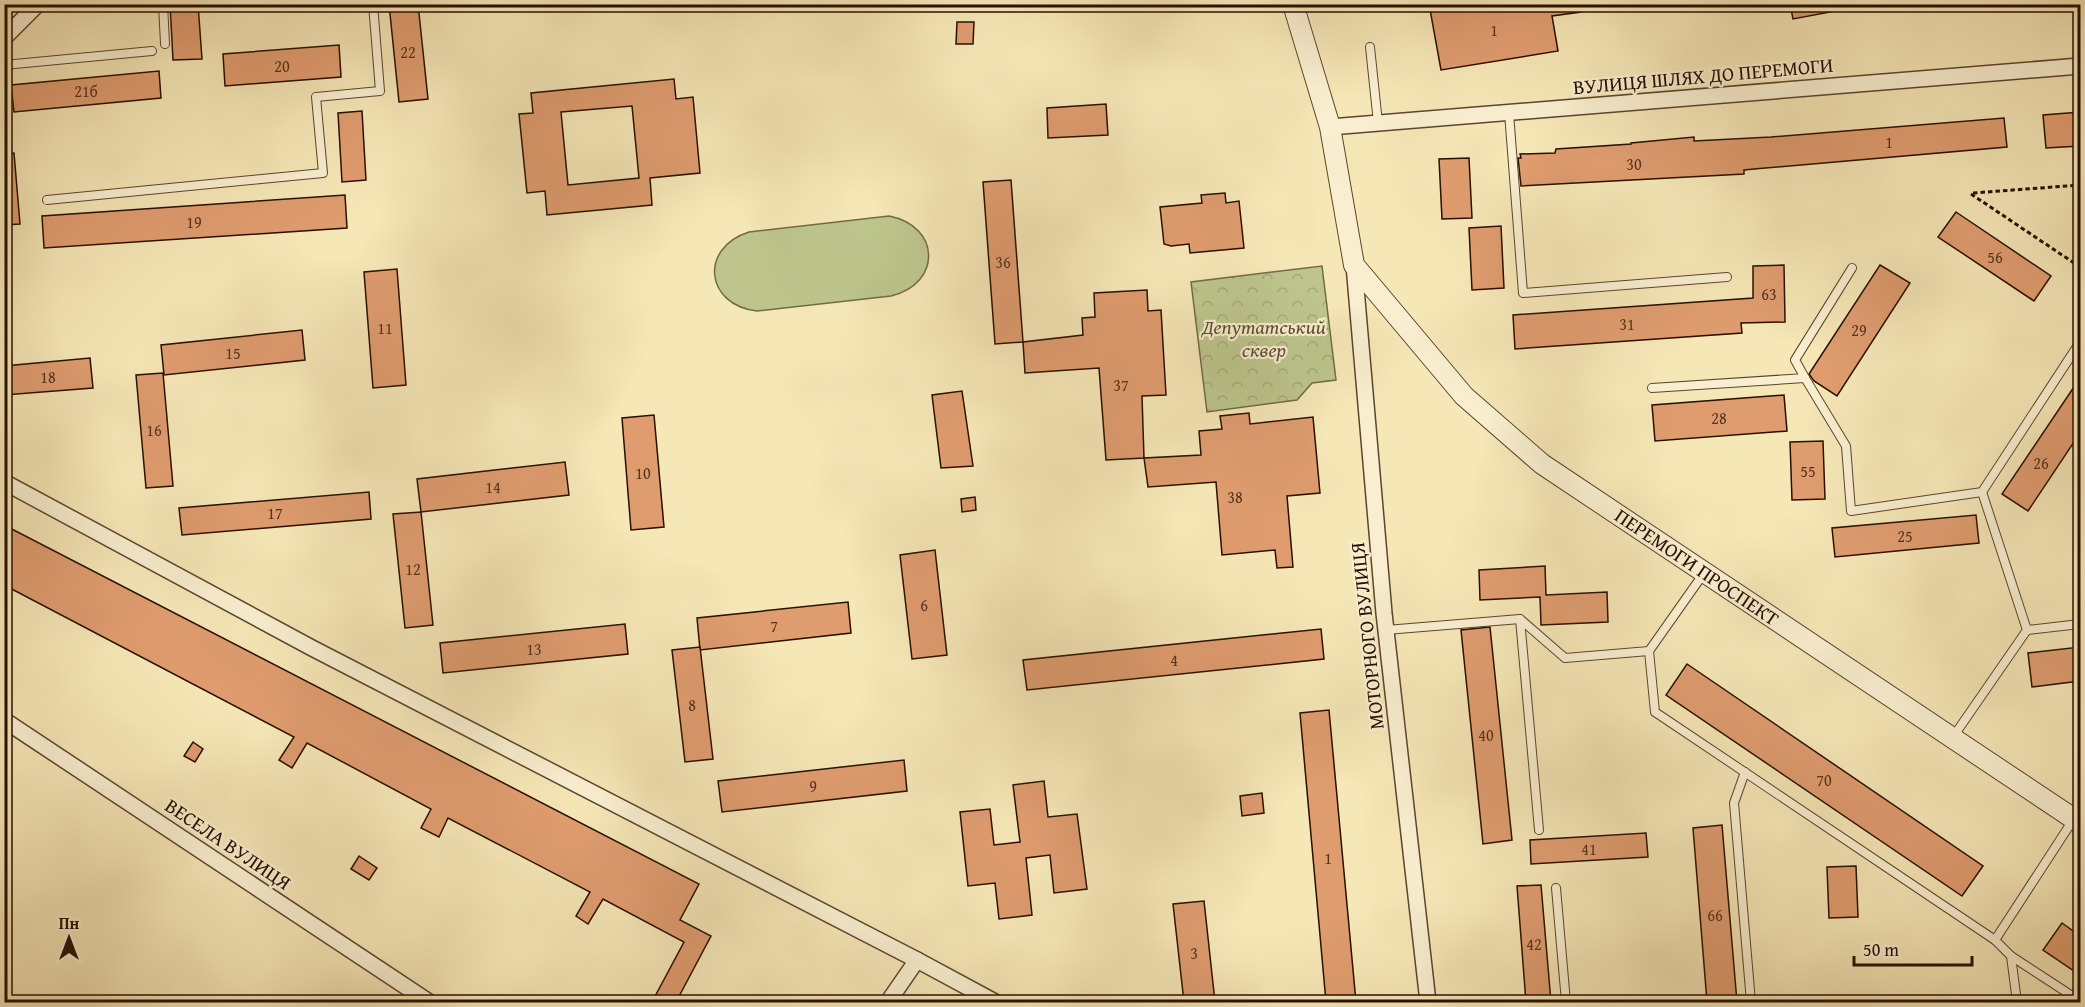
<svg xmlns="http://www.w3.org/2000/svg" width="2085" height="1007" viewBox="0 0 2085 1007" font-family="'Gentium Book Plus',serif">
  <defs>
    <pattern id="park-crowns" width="20" height="18" patternUnits="userSpaceOnUse" patternTransform="scale(1.5)"><rect width="20" height="18" fill="#bdc58d"/><path d="M2 6a3 3 0 1 1 6 0M12 15a3 3 0 1 1 6 0" fill="none" stroke="#a2a878"/></pattern>
  </defs>
  <rect width="100%" height="100%" fill="#f6e7b7"/>
  <filter id="stains"><feTurbulence type="fractalNoise" baseFrequency=".00333" numOctaves="4"/><feColorMatrix values="0 0 0 0 .2 0 0 0 0 .09 0 0 0 0 .02 0 0 0 .5 -.17"/></filter>
  <radialGradient id="worn" r=".72"><stop offset=".6" stop-color="#630" stop-opacity="0"/><stop offset="1" stop-color="#630" stop-opacity=".3"/></radialGradient>
  <path fill="#bdc58d" stroke="#726a46" stroke-width="1.5" d="M889,216C941,226 942,284 891,296L757,311C705,305 699,248 749,232Z"/>
  <path fill="url(#park-crowns)" stroke="#726a46" stroke-width="1.5" d="M1322,266L1336,380L1312,383L1297,400L1207,412L1191,282Z"/>
  <g fill="#df9c6f" stroke="#280f00" stroke-width="1.5" fill-rule="evenodd">
    <path d="M170,4H198L202,59L173,60Z"/>
    <path d="M389,4H418L428,99L399,102Z"/>
    <path d="M1429,4H1581V12L1552,16L1558,51L1441,70Z"/>
    <path d="M1790,4H1835L1836,11L1793,19Z"/>
    <path d="M957,22H974L973,44H956Z"/>
    <path d="M339,45L341,77L225,86L223,54Z"/>
    <path d="M159,71L161,98L14,112L11,85Z"/>
    <path d="M674,79L676,99L693,97L700,173L650,178L652,205L547,215L545,191L527,193L519,114L533,113L531,93ZM632,106L639,178L568,185L561,112Z"/>
    <path d="M1106,104L1108,135L1048,138L1047,108Z"/>
    <path d="M362,111L366,180L342,182L338,113Z"/>
    <path d="M2080,112V146L2046,148L2043,115Z"/>
    <path d="M2004,118L2007,147L1754,169L1744,170V174L1521,186L1518,158H1521L1520,154L1555,153L1556,149L1631,144V143L1694,137V141L1771,137Z"/>
    <path d="M14,153L20,224L4,225V154Z"/>
    <path d="M1469,158L1472,218L1442,219L1439,159Z"/>
    <path d="M1011,180L1023,342L995,344L983,182Z"/>
    <path d="M1225,193L1226,203L1239,201L1244,248L1190,253L1189,244L1171,246L1164,244L1160,207L1202,203L1201,195Z"/>
    <path d="M345,195L347,228L44,248L42,216Z"/>
    <path d="M1956,212L2051,276L2034,301L1938,237Z"/>
    <path d="M1501,226L1504,288L1472,290L1469,228Z"/>
    <path d="M1784,265L1785,322L1741,323L1742,333L1515,349L1513,315L1753,298V266Z"/>
    <path d="M1880,265L1910,283L1837,396L1814,381L1809,374Z"/>
    <path d="M397,269L406,385L373,388L364,272Z"/>
    <path d="M1147,290L1148,311L1161,310L1166,395L1142,396L1144,458L1106,460L1099,368L1025,373L1023,342L1083,335L1082,318L1095,317L1094,293Z"/>
    <path d="M302,330L305,360L164,375L161,345Z"/>
    <path d="M90,358L93,388L4,395V366Z"/>
    <path d="M163,373L173,486L146,488L136,375Z"/>
    <path d="M2080,378V433L2028,511L2002,494Z"/>
    <path d="M962,391L973,466L941,468L932,395Z"/>
    <path d="M1784,395L1787,431L1655,441L1652,405Z"/>
    <path d="M1249,413L1250,424L1313,417L1320,493L1287,496L1293,567L1277,568L1275,550L1222,555L1216,482L1148,487L1144,458L1201,455L1199,431L1222,429L1220,416Z"/>
    <path d="M654,415L664,527L631,530L622,418Z"/>
    <path d="M1823,441L1825,499L1792,500L1790,442Z"/>
    <path d="M565,462L569,495L421,512L417,479Z"/>
    <path d="M369,492L371,519L182,535L179,508Z"/>
    <path d="M975,497L976,510L962,512L961,499Z"/>
    <path d="M421,512L433,625L405,628L393,514Z"/>
    <path d="M1976,515L1979,543L1835,557L1832,528Z"/>
    <path d="M4,525L699,884L680,920L711,936L676,1002H652L684,942L603,899L588,924L576,916L590,892L448,818L439,837L421,828L431,809L307,743L292,768L279,760L294,737L4,585Z"/>
    <path d="M935,550L947,655L912,659L900,555Z"/>
    <path d="M1545,566L1546,595L1607,592L1608,622L1541,625L1540,597L1480,600L1479,570Z"/>
    <path d="M848,602L851,633L700,650L697,618Z"/>
    <path d="M625,624L628,654L443,673L440,643Z"/>
    <path d="M1490,627L1512,840L1483,844L1461,630Z"/>
    <path d="M1321,629L1324,659L1027,690L1023,660Z"/>
    <path d="M700,647L713,759L685,762L672,650Z"/>
    <path d="M2080,647V681L2032,687L2028,653Z"/>
    <path d="M1687,664L1983,866L1962,896L1666,695Z"/>
    <path d="M1329,710L1356,1002H1326L1300,713Z"/>
    <path d="M193,742L203,749L195,762L184,756Z"/>
    <path d="M904,760L907,791L722,812L718,781Z"/>
    <path d="M1044,781L1048,817L1077,814L1087,889L1054,893L1050,855L1026,858L1032,915L999,919L995,883L968,886L960,812L990,809L994,845L1020,842L1013,785Z"/>
    <path d="M1262,793L1264,813L1242,816L1240,796Z"/>
    <path d="M1722,825L1737,1002H1707L1693,828Z"/>
    <path d="M1646,833L1648,857L1531,864L1530,840Z"/>
    <path d="M359,856L377,868L369,880L351,869Z"/>
    <path d="M1856,866L1858,917L1829,918L1827,867Z"/>
    <path d="M1541,885L1551,1002H1526L1517,886Z"/>
    <path d="M1204,901L1215,1002H1184L1173,904Z"/>
    <path d="M2062,923L2080,936V975L2043,950Z"/>
  </g>
  <g fill="none" stroke-linecap="round" stroke-linejoin="round">
    <g stroke="#5c452e" stroke-width="10">
      <g id="service">
        <path d="M163,4L165,44"/>
        <path d="M1370,47L1378,123"/>
        <path d="M4,65L152,51"/>
        <path d="M1509,113L1523,293L1727,277"/>
        <path d="M47,200L323,173L316,97L380,91L373,4"/>
        <path d="M1805,378L1846,446L1851,511L1982,492L2080,342"/>
        <path d="M1652,388L1805,378L1795,360L1852,268"/>
        <path d="M1520,619L1539,830"/>
        <path d="M1386,630L1520,619L1565,658L1649,651L1704,573"/>
        <path d="M2027,630L2080,624"/>
        <path d="M1649,651L1655,712L1995,940L2073,820"/>
        <path d="M1953,737L2027,630L1982,492"/>
        <path d="M1745,772L1734,803L1751,1002"/>
        <path d="M1556,888L1566,1002"/>
        <path d="M1995,940L2011,956L2080,1001"/>
        <path d="M2011,956L2017,1002"/>
      </g>
    </g>
    <g stroke="#5c452e" stroke-width="18">
      <g id="minor">
        <path d="M4,38L38,4"/>
        <path d="M1330,127L2080,66"/>
        <path d="M1354,265L1384,613L1428,1002"/>
        <path d="M4,482L312,648L917,960L995,1002"/>
        <path d="M4,720L429,1002"/>
        <path d="M888,1002L917,960"/>
      </g>
    </g>
    <g stroke="#5c452e" stroke-width="22">
      <path id="tertiary" d="M1293,4L1330,127L1354,265L1464,396L1542,464L2080,823"/>
    </g>
    <g stroke="#280f00" stroke-width="3" stroke-dasharray="4.5 3" stroke-linecap="butt">
      <path d="M1973,193L2080,185"/>
      <path d="M1971,194L2080,267"/>
    </g>
    <use href="#service" stroke="#f9efd0" stroke-width="8"/>
    <use href="#minor" stroke="#f9efd0" stroke-width="15"/>
    <use href="#tertiary" stroke="#f9efd0" stroke-width="20"/>
  </g>
  <g text-anchor="middle" stroke-width="4.5" stroke-linejoin="round" paint-order="stroke">
    <g font-size="16" fill="#56321c">
      <text x="1494" y="36">1</text>
      <text x="408" y="58">22</text>
      <text x="282" y="72">20</text>
      <text x="86" y="97">21б</text>
      <text x="1889" y="148">1</text>
      <text x="1634" y="170">30</text>
      <text x="194" y="228">19</text>
      <text x="1995" y="263">56</text>
      <text x="1003" y="268">36</text>
      <text x="1769" y="300">63</text>
      <text x="1627" y="330">31</text>
      <text x="385" y="334">11</text>
      <text x="1859" y="336">29</text>
      <text x="233" y="359">15</text>
      <text x="48" y="383">18</text>
      <text x="1121" y="391">37</text>
      <text x="1719" y="424">28</text>
      <text x="154" y="436">16</text>
      <text x="2041" y="469">26</text>
      <text x="1808" y="477">55</text>
      <text x="643" y="479">10</text>
      <text x="493" y="493">14</text>
      <text x="1235" y="503">38</text>
      <text x="275" y="519">17</text>
      <text x="1905" y="542">25</text>
      <text x="413" y="575">12</text>
      <text x="924" y="611">6</text>
      <text x="774" y="632">7</text>
      <text x="534" y="655">13</text>
      <text x="1174" y="666">4</text>
      <text x="692" y="711">8</text>
      <text x="1486" y="741">40</text>
      <text x="1824" y="786">70</text>
      <text x="813" y="792">9</text>
      <text x="1589" y="855">41</text>
      <text x="1328" y="864">1</text>
      <text x="1715" y="921">66</text>
      <text x="1534" y="950">42</text>
      <text x="1194" y="959">3</text>
    </g>
    <g font-size="20" fill="#280f00" stroke="#f9efd0">
      <text transform="translate(1703 76) rotate(-5)" y="7">ВУЛИЦЯ ШЛЯХ ДО ПЕРЕМОГИ</text>
      <text transform="translate(1697 567) rotate(34)" y="7">ПЕРЕМОГИ ПРОСПЕКТ</text>
      <text transform="translate(1367 636) rotate(-96)" y="7">МОТОРНОГО ВУЛИЦЯ</text>
      <text transform="translate(228 844) rotate(34)" y="7">ВЕСЕЛА ВУЛИЦЯ</text>
    </g>
    <g font-size="20" font-style="italic" fill="#5c4f31" stroke="#f9efd0">
      <text x="1264" y="334">Депутатський<tspan x="1264" dy="23">сквер</tspan></text>
    </g>
  </g>
  <rect width="2085" height="1007" fill="none" stroke="#f6e7b7" stroke-width="24"/>
  <rect x="6" y="6" width="2073" height="995" fill="none" stroke="#280f00" stroke-width="3"/>
  <rect x="12" y="12" width="2061" height="983" fill="none" stroke="#280f00" stroke-width="1.5"/>
  <g transform="translate(69 938)" stroke="#f9efd0" stroke-width="4.5" paint-order="stroke">
  <path d="M0-4.5L10 22L0 15L-10 22Z" fill="#280f00"/>
  <text y="-9" font-size="16" font-weight="bold" text-anchor="middle" fill="#280f00">Пн</text>
  </g>
  <path d="M1854 956v9h118v-9" fill="none" stroke="#280f00" stroke-width="3"/>
  <text x="1863" y="956" font-size="18" fill="#280f00" stroke="#f9efd0" stroke-width="4.5" paint-order="stroke">50 m</text>
  <rect width="100%" height="100%" filter="url(#stains)"/>
  <rect width="100%" height="100%" fill="url(#worn)"/>
</svg>
